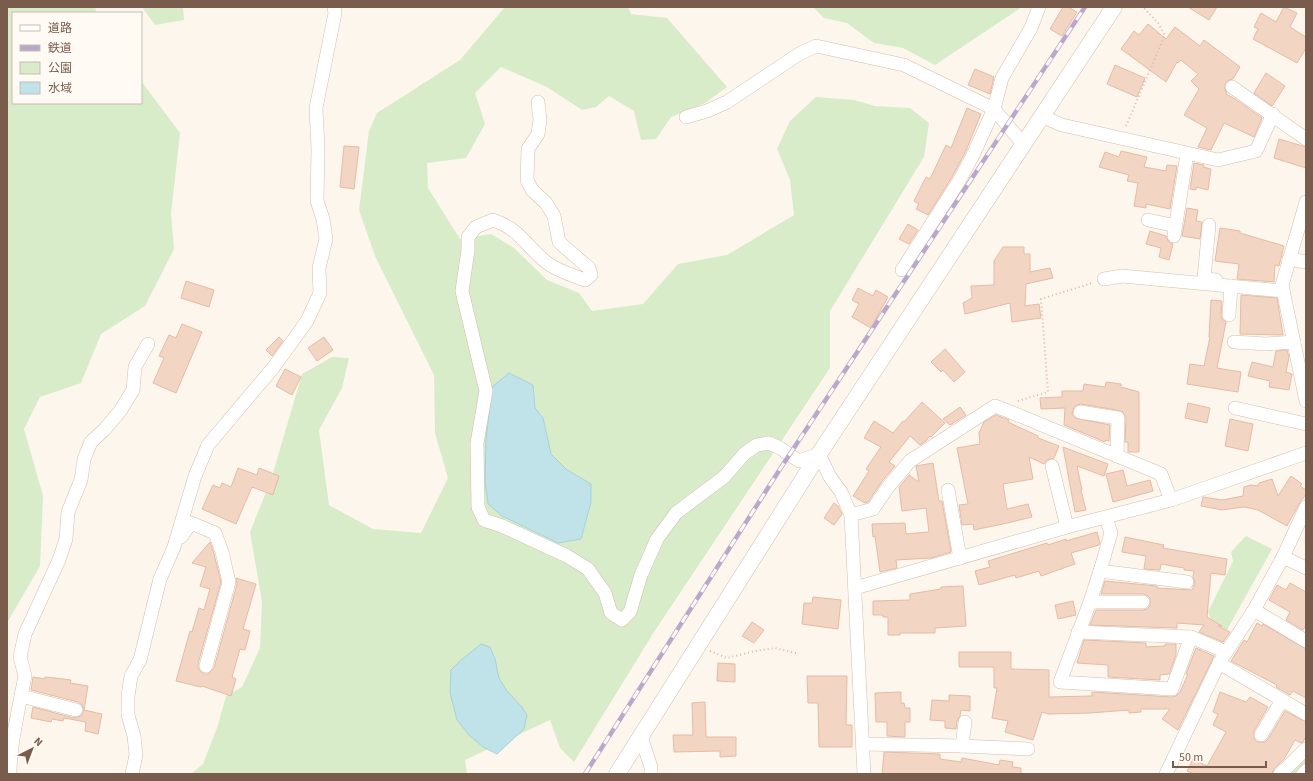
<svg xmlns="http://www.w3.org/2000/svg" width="1313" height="781" viewBox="0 0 1313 781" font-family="'Source Sans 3','Noto Sans JP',sans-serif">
  <rect width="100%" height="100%" fill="#fdf6ec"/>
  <g fill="#d8ecc9">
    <path d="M7,7H95L97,13H13V103H141V81L180,133L171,214L174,249L145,306L101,334L81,383L40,397L24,429L43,496L40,566L7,623Z"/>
    <path d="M142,7H183L184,20L155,25Z"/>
    <path d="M505,7H628L631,14L667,18L727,87L705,103L671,117L656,139L641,140L634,111L609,96L596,107L582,110L547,87L501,67L475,93L485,124L466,158L427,163L428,188L460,239L491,234L514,248L547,280L579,293L592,311L643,304L678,264L727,255L794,215L790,180L777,149L790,121L816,97L854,100L875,106L910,108L929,123L924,157L830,311V368L654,632L574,762L560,748L550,720L465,760L467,774H191L203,764L218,725L226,696L242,687L260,648L262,602L250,532L271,480L302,374L332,357L349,358L342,388L319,430L329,505L373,529L421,533L448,478L435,433L434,375L375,256L359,210L369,131L377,113L460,60Z"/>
    <path d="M813,7H1022L935,65L903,48L874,43L847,23L824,18Z"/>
    <path d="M1246,536L1272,549L1227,630L1212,621L1208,612L1233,561L1231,552Z"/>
    <path d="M1306,751V774H1282Z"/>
  </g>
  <g fill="#bfe3e8" stroke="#a5d3da">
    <path d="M509,373L533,385L535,408L543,418L551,454L566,469L591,484V502L581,539L558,543L502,516L488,504L485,481L486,440L492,387Z"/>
    <path d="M481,644L490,647L495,659L499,678L507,691L522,707L527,715L524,729L497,754L483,747L470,736L457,720L450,693L451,670L460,661Z"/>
  </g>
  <g fill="#f3d5c3" stroke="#e6bba3">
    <path d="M1063,7H1068L1077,12L1062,36L1050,29Z"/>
    <path d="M1188,7H1217L1209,20Z"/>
    <path d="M1284,7L1297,13L1290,27L1306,37V48L1297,63L1253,39L1258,29L1254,27L1261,13L1276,22Z"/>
    <path d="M1148,24L1166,39L1175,27L1200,46L1204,40L1240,67L1233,79L1229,80L1225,83V90L1227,93L1226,94L1235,99L1262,118L1254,137L1224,123L1211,150L1198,147L1207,128L1184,115L1199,89L1191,81L1198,74L1181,60L1178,63L1177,62L1166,82L1121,49L1134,31L1139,35Z"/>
    <path d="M1115,65L1145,78L1137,97L1107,84Z"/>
    <path d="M975,69L994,77L990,94L968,85Z"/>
    <path d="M1266,73L1285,86L1272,106L1254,93Z"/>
    <path d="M967,108L981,114L965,153L952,177L928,215L916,209L919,204L914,201L926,177L930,179L946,145L951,148Z"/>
    <path d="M1279,139L1306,147V168L1274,158Z"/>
    <path d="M344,146L359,147L354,189L340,187Z"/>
    <path d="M1121,151L1147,157L1144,167L1166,171L1167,165L1177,166L1170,209L1146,204V208L1134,206L1138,183L1127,181L1129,175L1099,167L1105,152L1119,157Z"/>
    <path d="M1194,163L1204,165L1203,167L1211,169L1208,190L1196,187V190L1190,189Z"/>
    <path d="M1187,208L1198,210L1196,221L1202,222L1200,239L1182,236Z"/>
    <path d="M908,224L918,230L909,244L899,239Z"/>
    <path d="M1220,228L1240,231V233L1284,246L1279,266L1275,265L1274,282L1237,279L1239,264L1215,261Z"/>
    <path d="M1150,231L1166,236L1169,242L1173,244L1169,260L1159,257L1161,248L1146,244Z"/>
    <path d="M1003,247H1024V254H1030V272L1050,268L1053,278L1026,284L1025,306L1039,304L1041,318L1012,322L1010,303L965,314L963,303L972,298L971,286L994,285V261Z"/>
    <path d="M186,281L214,290L209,307L181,298Z"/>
    <path d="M858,288L873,296L876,290L888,297L871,328L852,317L859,304L852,300Z"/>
    <path d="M1241,295L1277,298L1283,335L1240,334Z"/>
    <path d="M1211,300L1222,301L1221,315L1222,319L1226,322L1217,368L1241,372L1238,392L1187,384L1190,364L1204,366L1210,337H1209Z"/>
    <path d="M182,324L202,332L176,393L153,383L164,358L159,356L169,335L176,338Z"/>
    <path d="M279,337L283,341L272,356L266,350Z"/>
    <path d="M324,337L333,350L317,361L308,348Z"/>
    <path d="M945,349L965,372L954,382L943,370L941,372L931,362Z"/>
    <path d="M1287,350L1289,357L1286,372L1292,374L1289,390L1269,387L1270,381L1248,376L1252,362L1273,367L1276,351Z"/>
    <path d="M285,369L301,377L292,395L276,386Z"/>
    <path d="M1106,382L1121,384V387L1139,392V452H1128V442H1125L1126,418L1122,411L1081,404L1077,405L1074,407L1072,414L1075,418L1110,425L1109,441L1105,440V442L1064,425L1065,408L1041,409L1040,398L1062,397V391H1083L1084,384L1105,387Z"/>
    <path d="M922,402L945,423L931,437L930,436L926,441L920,445L910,436L889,462L895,466L883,480L868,502L865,503L853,496L869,471L866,469L881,447L864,438L874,421L893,433L903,421L904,422Z"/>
    <path d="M1188,403L1210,408L1207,423L1185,418Z"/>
    <path d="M960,407L966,415L950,425L943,419Z"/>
    <path d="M996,415L1009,420L1008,422L1038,436V438L1059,446L1054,458L1047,460L1044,464L1029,457L1033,479L1003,484L1007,509L1028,504L1032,517L1003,524L974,530L973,524L962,525L959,505L968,504L957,448L980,444L979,433L984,422Z"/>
    <path d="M1230,419L1253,424L1248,451L1225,446Z"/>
    <path d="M1063,447L1108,464L1104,476L1077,466L1082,490H1081L1086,510L1075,512Z"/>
    <path d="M933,463L939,501H942L951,552L931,558L896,560L897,568L880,572L875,536L873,537L872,524L905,523L906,534L929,532L926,508L902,511L899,487L909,475L919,482L916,466Z"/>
    <path d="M238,468L257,475L259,468L279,476L273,495L252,487L236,524L202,509L213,485L220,488L222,483L231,487Z"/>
    <path d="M1123,470L1127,486L1150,480L1153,491L1113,502L1106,474Z"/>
    <path d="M1291,476L1302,484L1300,486L1306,490V494L1299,504L1287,526L1258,510L1244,507L1222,510L1201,506L1203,497L1222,500L1243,496L1244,487L1251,485L1258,486L1259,483L1272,479L1278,496Z"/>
    <path d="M834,503L838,506L842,514L834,525L824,518Z"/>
    <path d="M1097,532L1100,543L1099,545L1071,553L1075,564L1041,576L1039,571L1016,578L1015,575L979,585L975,571L990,567L988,561L1047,543L1048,545L1066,539V541Z"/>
    <path d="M1125,537L1164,545L1163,548L1227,559L1225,575L1211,573L1207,617L1222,626H1218L1230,632L1223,642L1199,632L1204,625L1177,623V628L1090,625L1096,610H1143L1147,609L1150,606V598L1147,595L1143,594H1101L1105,581L1157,586V588L1192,590L1195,583L1193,577L1194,571L1184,570V568L1161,564L1160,570L1144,569L1146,556L1122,552Z"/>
    <path d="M210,542L214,554L221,582L198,664V668L201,672L204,674H208L214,668L237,584L236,578L256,584L243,629L250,631L245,650L240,649L232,677L236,679L231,696L202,686L201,687L176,681L190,631L192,632L199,608L204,610L210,589L200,586L206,567L192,563Z"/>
    <path d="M1290,583L1306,592V625L1303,630L1286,620L1290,612L1269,600L1277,585L1286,590Z"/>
    <path d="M963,586L966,626L935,628V633H900V635H888V617H883V615H873V601L910,600V594L941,589V587Z"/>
    <path d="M813,597L841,600L838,629L802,624L804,603H812Z"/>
    <path d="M1073,601L1076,615L1058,619L1055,605Z"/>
    <path d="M752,622L764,630L754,643L742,636Z"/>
    <path d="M1257,623L1262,626L1263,624L1306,649V698L1293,691L1290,695L1276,687L1277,685L1231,661L1244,640L1247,642Z"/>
    <path d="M1084,640L1146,643V647L1165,646V644H1176V655L1169,674L1160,675V680L1108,677V665L1077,663Z"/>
    <path d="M1196,648L1214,656L1178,730L1162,719L1170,709H1141V712L1129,713V710L1090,713L1048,714L1042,712L1033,740L1005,732L1008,721L992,718L997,688H994V667H959V652H1011V669L1049,670V697L1092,696V692L1172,697L1176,696L1180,692L1188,674H1186Z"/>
    <path d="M718,663L735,664V682L717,681Z"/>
    <path d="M807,676H847L846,725H852V747H819L818,703H808Z"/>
    <path d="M33,677L45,679V677L55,678L71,680L70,683L88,686L84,710L82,705L78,702L31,690Z"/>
    <path d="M901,692V703H904L905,708H910V722H905V737L887,736V722H876L875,693Z"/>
    <path d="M1220,692L1246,702L1250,697L1268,707L1254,731V739L1257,742H1265L1268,739L1285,711L1306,722V736L1303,742L1301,743L1295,740L1284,759L1274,769L1272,774H1194L1187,771L1193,759L1207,766L1226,732L1213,725L1218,714L1213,712Z"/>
    <path d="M949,695L970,696V711L961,710L960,716L957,721L956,729L945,728V721L930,720L932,700L949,701Z"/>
    <path d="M705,702L706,737H736V756L720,757V751L674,752L673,735H693L692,703Z"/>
    <path d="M33,707L74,718L81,716L84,710L102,714L98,734L85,731L86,722L64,718L63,721L52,719L51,722L31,718Z"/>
    <path d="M884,752L940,754V759L961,762L962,758L999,765L1000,760L1013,762L1012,767L1021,768V774H882Z"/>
  </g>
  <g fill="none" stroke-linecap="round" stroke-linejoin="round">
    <g stroke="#d1beb0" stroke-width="11">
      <path id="pedestrian" d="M1301,774L1306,769"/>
    </g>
    <g stroke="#d1beb0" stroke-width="14">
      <g id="minor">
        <path d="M1232,87L1306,139"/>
        <path d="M538,102L540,120L538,134L528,149L527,180L532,190L546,203L554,216L559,242L589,268L591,275L585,280C572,275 557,271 546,262C525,245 521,230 493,220L476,227L468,237V250L462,291L486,391L477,443L478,507L484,520L502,526L567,556L588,569L605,593L611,613L622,620L630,612L641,575L657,539L676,513L724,477L745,453L757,445L769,443L780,448L799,461L819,454L830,477L841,492L851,515L864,774"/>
        <path d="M1041,116L1062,125L1218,160L1256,151L1273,114"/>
        <path d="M686,117L707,111L727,102L799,54L816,46L904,65L994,109L1023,144"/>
        <path d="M1306,202L1282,285L1306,401"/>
        <path d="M1148,220L1176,226"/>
        <path d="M1209,225L1204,279L1216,280"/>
        <path d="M1174,236L1187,154"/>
        <path d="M1289,259L1306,262"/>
        <path d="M902,270L959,181L972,157L994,109L1002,78L1031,28L1039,7"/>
        <path d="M1104,279L1122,276L1283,291"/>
        <path d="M1229,315L1231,286"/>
        <path d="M1234,342L1266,344L1294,342"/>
        <path d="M1235,408L1306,424"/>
        <path d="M1080,412L1118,418L1117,456"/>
        <path d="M1052,466L1067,527"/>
        <path d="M948,490L960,558"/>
        <path d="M851,515L873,509L888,487L910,461L995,406L1008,411L1161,474L1171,500"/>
        <path d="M1106,518L1111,533L1100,571L1090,602L1060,682L1172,689L1191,637"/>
        <path d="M181,537L191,523L215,533L222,552L229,582L206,666"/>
        <path d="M1283,557L1306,568"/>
        <path d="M1100,571L1187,582"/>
        <path d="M855,588L1067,527L1171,500L1306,453"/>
        <path d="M1090,602H1143"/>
        <path d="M1254,610L1306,641"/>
        <path d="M1078,632L1191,637L1226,652"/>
        <path d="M1219,663L1306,714"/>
        <path d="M21,696L25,676L20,657L25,634L59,560L66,539L68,512L81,480L84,459L91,442L105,429L120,411L133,390L135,367L148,344"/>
        <path d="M1261,735L1282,700"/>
        <path d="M641,737L651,767V774"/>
        <path d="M863,744L962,746L1028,749"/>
        <path d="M962,746L965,722"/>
        <path d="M10,774C10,748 16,722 21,696L76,710"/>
        <path d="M132,774L136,755L134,736L128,715V696L131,676L140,660L160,579L174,547L195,476L208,445L273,368L307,321L320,293L319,268L326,239L323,219L317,201L318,149L316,108L335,13L334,7"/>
        <path d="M1166,774L1219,663L1254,610L1283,557L1306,507"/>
        <path d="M1280,774L1306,749"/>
      </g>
    </g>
    <g stroke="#d1beb0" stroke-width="17">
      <path id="tertiary" d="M617,774L819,454L1114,7"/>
    </g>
    <g stroke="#d9b8a5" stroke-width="2" stroke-dasharray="1 3" stroke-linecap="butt">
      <path d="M1126,126L1165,35L1158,23L1143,7"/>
      <path d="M1018,401L1048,392L1041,299L1092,283"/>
      <path d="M710,651L727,658L755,651L775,648L799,654"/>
    </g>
    <use href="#pedestrian" stroke="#fff" stroke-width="10"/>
    <use href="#minor" stroke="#fff" stroke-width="13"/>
    <use href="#tertiary" stroke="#fff" stroke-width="16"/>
    <g stroke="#b9a8c9" stroke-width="4.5">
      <path id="rail" d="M585,774L782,466L1085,7"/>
    </g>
    <use href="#rail" stroke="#fffaf3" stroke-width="3" stroke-dasharray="9" stroke-linecap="butt"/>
  </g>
  <rect width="1313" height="781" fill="none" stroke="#7a5c4d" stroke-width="16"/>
  <rect x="12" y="12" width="130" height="92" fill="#fffaf3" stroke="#cabbb1"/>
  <rect x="20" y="25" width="20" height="6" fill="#ffffff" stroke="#cabbb1"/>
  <text x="48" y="32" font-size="12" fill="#7a5c4d">道路</text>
  <rect x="20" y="45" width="20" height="6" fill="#b9a8c9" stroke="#cabbb1"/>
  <text x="48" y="52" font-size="12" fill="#7a5c4d">鉄道</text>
  <rect x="20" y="62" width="20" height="12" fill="#d8ecc9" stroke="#cabbb1"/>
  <text x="48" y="72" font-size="12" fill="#7a5c4d">公園</text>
  <rect x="20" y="82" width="20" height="12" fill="#bfe3e8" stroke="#cabbb1"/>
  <text x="48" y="92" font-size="12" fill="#7a5c4d">水域</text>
  <g transform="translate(32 749) rotate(42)" stroke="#fffaf3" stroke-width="3" paint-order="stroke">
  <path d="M0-3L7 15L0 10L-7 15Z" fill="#7a5c4d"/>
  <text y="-6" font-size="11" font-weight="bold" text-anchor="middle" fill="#7a5c4d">N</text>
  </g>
  <path d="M1173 761v6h93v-6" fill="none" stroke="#7a5c4d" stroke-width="2"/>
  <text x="1179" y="761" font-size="12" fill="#7a5c4d" stroke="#fffaf3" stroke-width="3" paint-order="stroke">50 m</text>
</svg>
